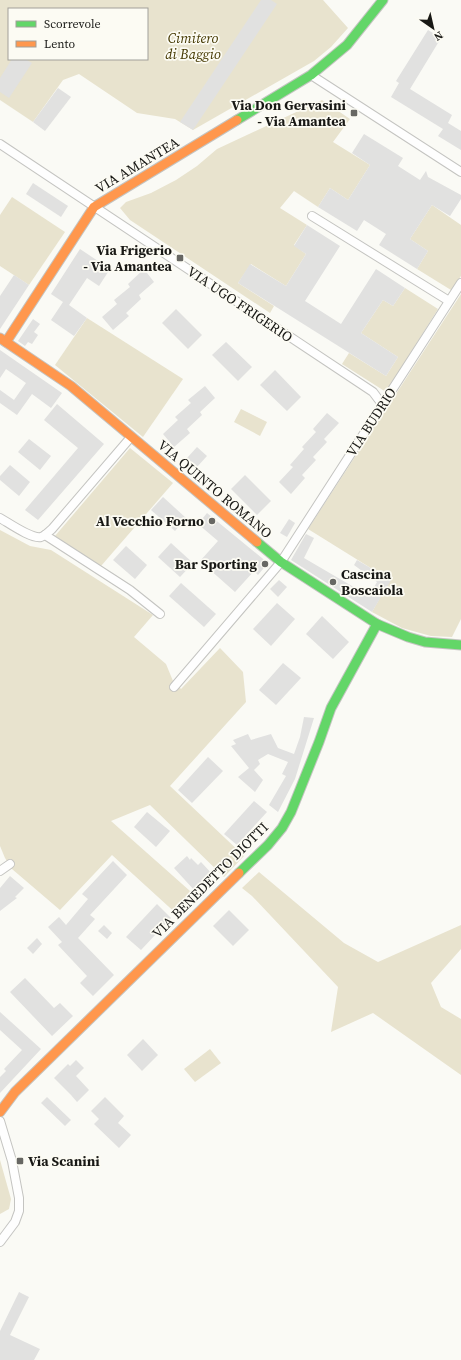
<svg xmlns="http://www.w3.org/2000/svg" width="461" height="1360" viewBox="0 0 461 1360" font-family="'Source Serif 4',serif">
  <rect width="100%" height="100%" fill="#fafaf5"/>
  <g fill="#e8e3ce" fill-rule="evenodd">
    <path d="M0,0H323L348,28L331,47L314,61L193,130L175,119L137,113L79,74L63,80L33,122L0,100ZM9,9H147V59H9Z"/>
    <path d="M322,100L350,119L333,142L370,165L348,200L330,188L318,207L294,191L280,208L307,225L294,245L306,254L286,286L251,264L238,283L274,306L270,313L130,220L120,208L126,202L151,193L176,180L197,166L217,149Z"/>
    <path d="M12,197L65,232L29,285L0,266V215Z"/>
    <path d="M432,205L461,225V276L451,290L417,269L428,251L410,239Z"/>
    <path d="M405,288L438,309L386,392L342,364L349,353L386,376L398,357L361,333L383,300L393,306Z"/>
    <path d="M461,294V619L452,637L431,636L402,628L372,612L390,580L308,529Z"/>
    <path d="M87,318L183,379L143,437L55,365Z"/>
    <path d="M241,409L267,422L260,436L234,422Z"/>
    <path d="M130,448L173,483L101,566L55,536Z"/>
    <path d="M0,530L30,546L51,550L153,615L134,637L166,664L173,681L181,689L220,648L243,672L246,702L170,786L244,856L224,877L150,805L111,821L199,899L180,917L112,855L60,910L12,869L5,858L0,846Z"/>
    <path d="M259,872L344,943L378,962L461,925V949L431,983L441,1007L461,1019V1075L373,1013L331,1032L338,987L252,896L242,888Z"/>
    <path d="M210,1049L221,1063L195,1082L184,1069Z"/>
    <path d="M0,1160L11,1199L9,1209L0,1214Z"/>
  </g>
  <g fill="#e1e1e0">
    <path d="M261,0H271L277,4L193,130L180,122Z"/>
    <path d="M428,30L441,38L410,89L452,115L448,123L461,131V150L438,136L443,129L391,97L399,83L396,81Z"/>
    <path d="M12,59H25L32,63L9,98L0,92V78Z"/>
    <path d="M58,88L71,97L45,131L33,122Z"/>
    <path d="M364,134L403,158L398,166L420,180L426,171L428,177L461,195V199L450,216L432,205L410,239L428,251L417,269L379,245L386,234L364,220L357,231L318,207L330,188L348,200L370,165L352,153Z"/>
    <path d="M33,183L68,206L61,217L26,194Z"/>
    <path d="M307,225L340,246L305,301L341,324L376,269L405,288L393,306L383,300L361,333L398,357L386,376L238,283L250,264L286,286L306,254L294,246Z"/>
    <path d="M80,249L110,269L99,286L87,278L69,305L87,318L74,336L51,320L63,302L51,294Z"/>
    <path d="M144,269L154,282L139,295L141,299L126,313L129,316L113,330L102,317L117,304L114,300L130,287L128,284Z"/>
    <path d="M14,275L29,285L0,329V296Z"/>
    <path d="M176,309L202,335L188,349L162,323Z"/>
    <path d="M33,319L40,324L34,332L38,335L32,344L28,342L25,346L18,341Z"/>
    <path d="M226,342L252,367L238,381L212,355Z"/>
    <path d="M0,350L62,393L51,408L32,394L17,415L0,403V390L14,400L26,383L6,369L0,378Z"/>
    <path d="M275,370L301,397L287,411L260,385Z"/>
    <path d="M205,386L215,398L200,412L202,415L187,429L190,433L174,447L163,434L178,420L175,417L191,403L188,400Z"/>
    <path d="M57,404L104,444L38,520L25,510L78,448L44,420Z"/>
    <path d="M327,413L339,423L324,439L327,442L313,457L316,460L302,475L305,478L291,494L279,482L293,467L290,465L304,449L302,447L316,432L313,429Z"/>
    <path d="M29,439L51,456L40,470L18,452Z"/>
    <path d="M197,447L207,456L197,467L187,458Z"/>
    <path d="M10,465L30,482L19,496L0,480V476Z"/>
    <path d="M245,475L271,501L257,515L231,489Z"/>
    <path d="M163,497L186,518L175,531L151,510Z"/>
    <path d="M207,513L268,563L258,575L254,571L235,592L200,561L218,541L198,524Z"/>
    <path d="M289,519L295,523L287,537L280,533Z"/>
    <path d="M306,534L314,538L304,558L369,596L377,582L354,565L357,560L391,580L372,612L291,560Z"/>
    <path d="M171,543L193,563L180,577L158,557Z"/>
    <path d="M126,546L147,565L135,579L113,560Z"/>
    <path d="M279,580L287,587L278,597L270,589Z"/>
    <path d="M181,583L216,614L204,627L169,596Z"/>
    <path d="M277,603L295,619L271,646L253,629Z"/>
    <path d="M322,616L349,642L333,659L306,634Z"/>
    <path d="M283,663L301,678L276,705L259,690Z"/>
    <path d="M304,717L314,718L295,779L278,812L269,805L286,776L282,774L288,762L268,754L258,760L260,764L254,770L263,780L255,792L238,777L249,768L231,746L236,744L233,740L248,734L251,740L271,734L278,748L294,754L300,737Z"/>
    <path d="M208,757L223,771L192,803L178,790Z"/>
    <path d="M254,801L267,812L237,845L224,834Z"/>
    <path d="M147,812L170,831L156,847L134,827Z"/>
    <path d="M187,856L190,860L191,858L198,865L201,862L213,875L195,891L174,868Z"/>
    <path d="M113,861L127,875L90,915L95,919L78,938L114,975L93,996L80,983L87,976L58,945L62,942L48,927L59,917L66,925L88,899L82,894Z"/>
    <path d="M10,876L24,888L15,897L17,898L0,911V888Z"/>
    <path d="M157,904L171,918L141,950L126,937Z"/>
    <path d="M229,910L249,930L233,946L213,926Z"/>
    <path d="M104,925L112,933L107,939L98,931Z"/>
    <path d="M37,938L42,944L33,954L27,948Z"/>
    <path d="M25,978L54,1008L60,1003L73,1016L52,1036L10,992Z"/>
    <path d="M0,1012L41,1049L0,1093V1077L6,1071L4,1069L22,1050L0,1030Z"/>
    <path d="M143,1039L158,1055L142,1071L127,1055Z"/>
    <path d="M76,1060L84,1068L76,1076L89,1090L77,1102L71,1095L54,1078L68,1064L70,1066Z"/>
    <path d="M47,1097L71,1120L65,1126L41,1103Z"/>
    <path d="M105,1097L124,1116L118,1123L131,1135L119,1148L94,1124L99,1119L91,1111Z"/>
    <path d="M19,1292L29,1297L10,1335L40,1349L34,1360H0V1331Z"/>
  </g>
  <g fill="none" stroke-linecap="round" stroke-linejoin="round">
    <g stroke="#c4c4c1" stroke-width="10">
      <g id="street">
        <path d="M311,75L461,172"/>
        <path d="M0,144L373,392L382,404"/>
        <path d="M312,216L449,301"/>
        <path d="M0,518C9,523 31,539 41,537C45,536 48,532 52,529L131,437"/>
        <path d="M45,535L130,590L160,614"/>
        <path d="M174,687L281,562L461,283"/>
        <path d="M0,871L10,864"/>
        <path d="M0,1121L12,1161L19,1198V1211L15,1222L0,1242"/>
      </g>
    </g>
    <g stroke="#c4c4c1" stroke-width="11">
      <g id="fast">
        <path d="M237,120L311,75L347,45L383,0"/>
        <path d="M257,542L281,562L377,624L408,637L425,642L461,645"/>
        <path d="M239,873L268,845L282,828L291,812L319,742L331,708L377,624"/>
      </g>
    </g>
    <g stroke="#c4c4c1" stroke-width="11">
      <g id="slow">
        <path d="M0,338L71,386L257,542"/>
        <path d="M6,342L94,207L237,120"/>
        <path d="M0,1112L15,1092L239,873"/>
      </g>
    </g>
    <use href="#street" stroke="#fefefe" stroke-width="8"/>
    <use href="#fast" stroke="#63d668" stroke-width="9"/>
    <use href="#slow" stroke="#ff974d" stroke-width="9"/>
  </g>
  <g fill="#676763" stroke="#fcfbf3" stroke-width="1.5">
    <rect x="350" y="109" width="8" height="8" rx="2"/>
    <rect x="176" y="254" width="8" height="8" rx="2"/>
    <circle cx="212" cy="521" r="4"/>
    <circle cx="265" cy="564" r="4"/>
    <circle cx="333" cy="582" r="4"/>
    <rect x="16" y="1157" width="8" height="8" rx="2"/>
  </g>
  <g text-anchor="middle" stroke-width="3.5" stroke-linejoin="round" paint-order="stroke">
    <g font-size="14" font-style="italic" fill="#443800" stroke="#fcfbf3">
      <text x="193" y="43">Cimitero<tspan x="193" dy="16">di Baggio</tspan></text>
    </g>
    <g font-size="14" font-weight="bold" fill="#181815" stroke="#fcfbf3" text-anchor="end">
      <text x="346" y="110">Via Don Gervasini<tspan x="346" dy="16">- Via Amantea</tspan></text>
      <text x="172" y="255">Via Frigerio<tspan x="172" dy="16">- Via Amantea</tspan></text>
      <text x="204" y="526">Al Vecchio Forno</text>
      <text x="257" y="569">Bar Sporting</text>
      <text x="341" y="579" text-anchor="start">Cascina<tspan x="341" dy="16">Boscaiola</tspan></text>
      <text x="28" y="1166" text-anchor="start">Via Scanini</text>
    </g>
    <g font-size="14" fill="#181815" stroke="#fcfbf3">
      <text transform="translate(137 165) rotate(-31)" y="5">VIA AMANTEA</text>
      <text transform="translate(240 304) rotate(34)" y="5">VIA UGO FRIGERIO</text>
      <text transform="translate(371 422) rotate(-57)" y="5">VIA BUDRIO</text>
      <text transform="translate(215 489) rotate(40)" y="5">VIA QUINTO ROMANO</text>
      <text transform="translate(210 880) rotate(-45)" y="5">VIA BENEDETTO DIOTTI</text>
    </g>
  </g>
  <rect x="8" y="8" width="140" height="52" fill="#fcfbf3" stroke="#a1a09a"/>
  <rect x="16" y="21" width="20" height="6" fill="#63d668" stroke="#a1a09a"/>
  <text x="44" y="28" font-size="12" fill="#181815">Scorrevole</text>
  <rect x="16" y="41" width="20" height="6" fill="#ff974d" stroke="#a1a09a"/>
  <text x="44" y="48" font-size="12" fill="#181815">Lento</text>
  <g transform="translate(433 28) rotate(146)" stroke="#fcfbf3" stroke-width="3" paint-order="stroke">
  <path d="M0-3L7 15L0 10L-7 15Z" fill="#181815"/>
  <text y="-6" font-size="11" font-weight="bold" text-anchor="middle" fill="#181815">N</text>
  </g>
</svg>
